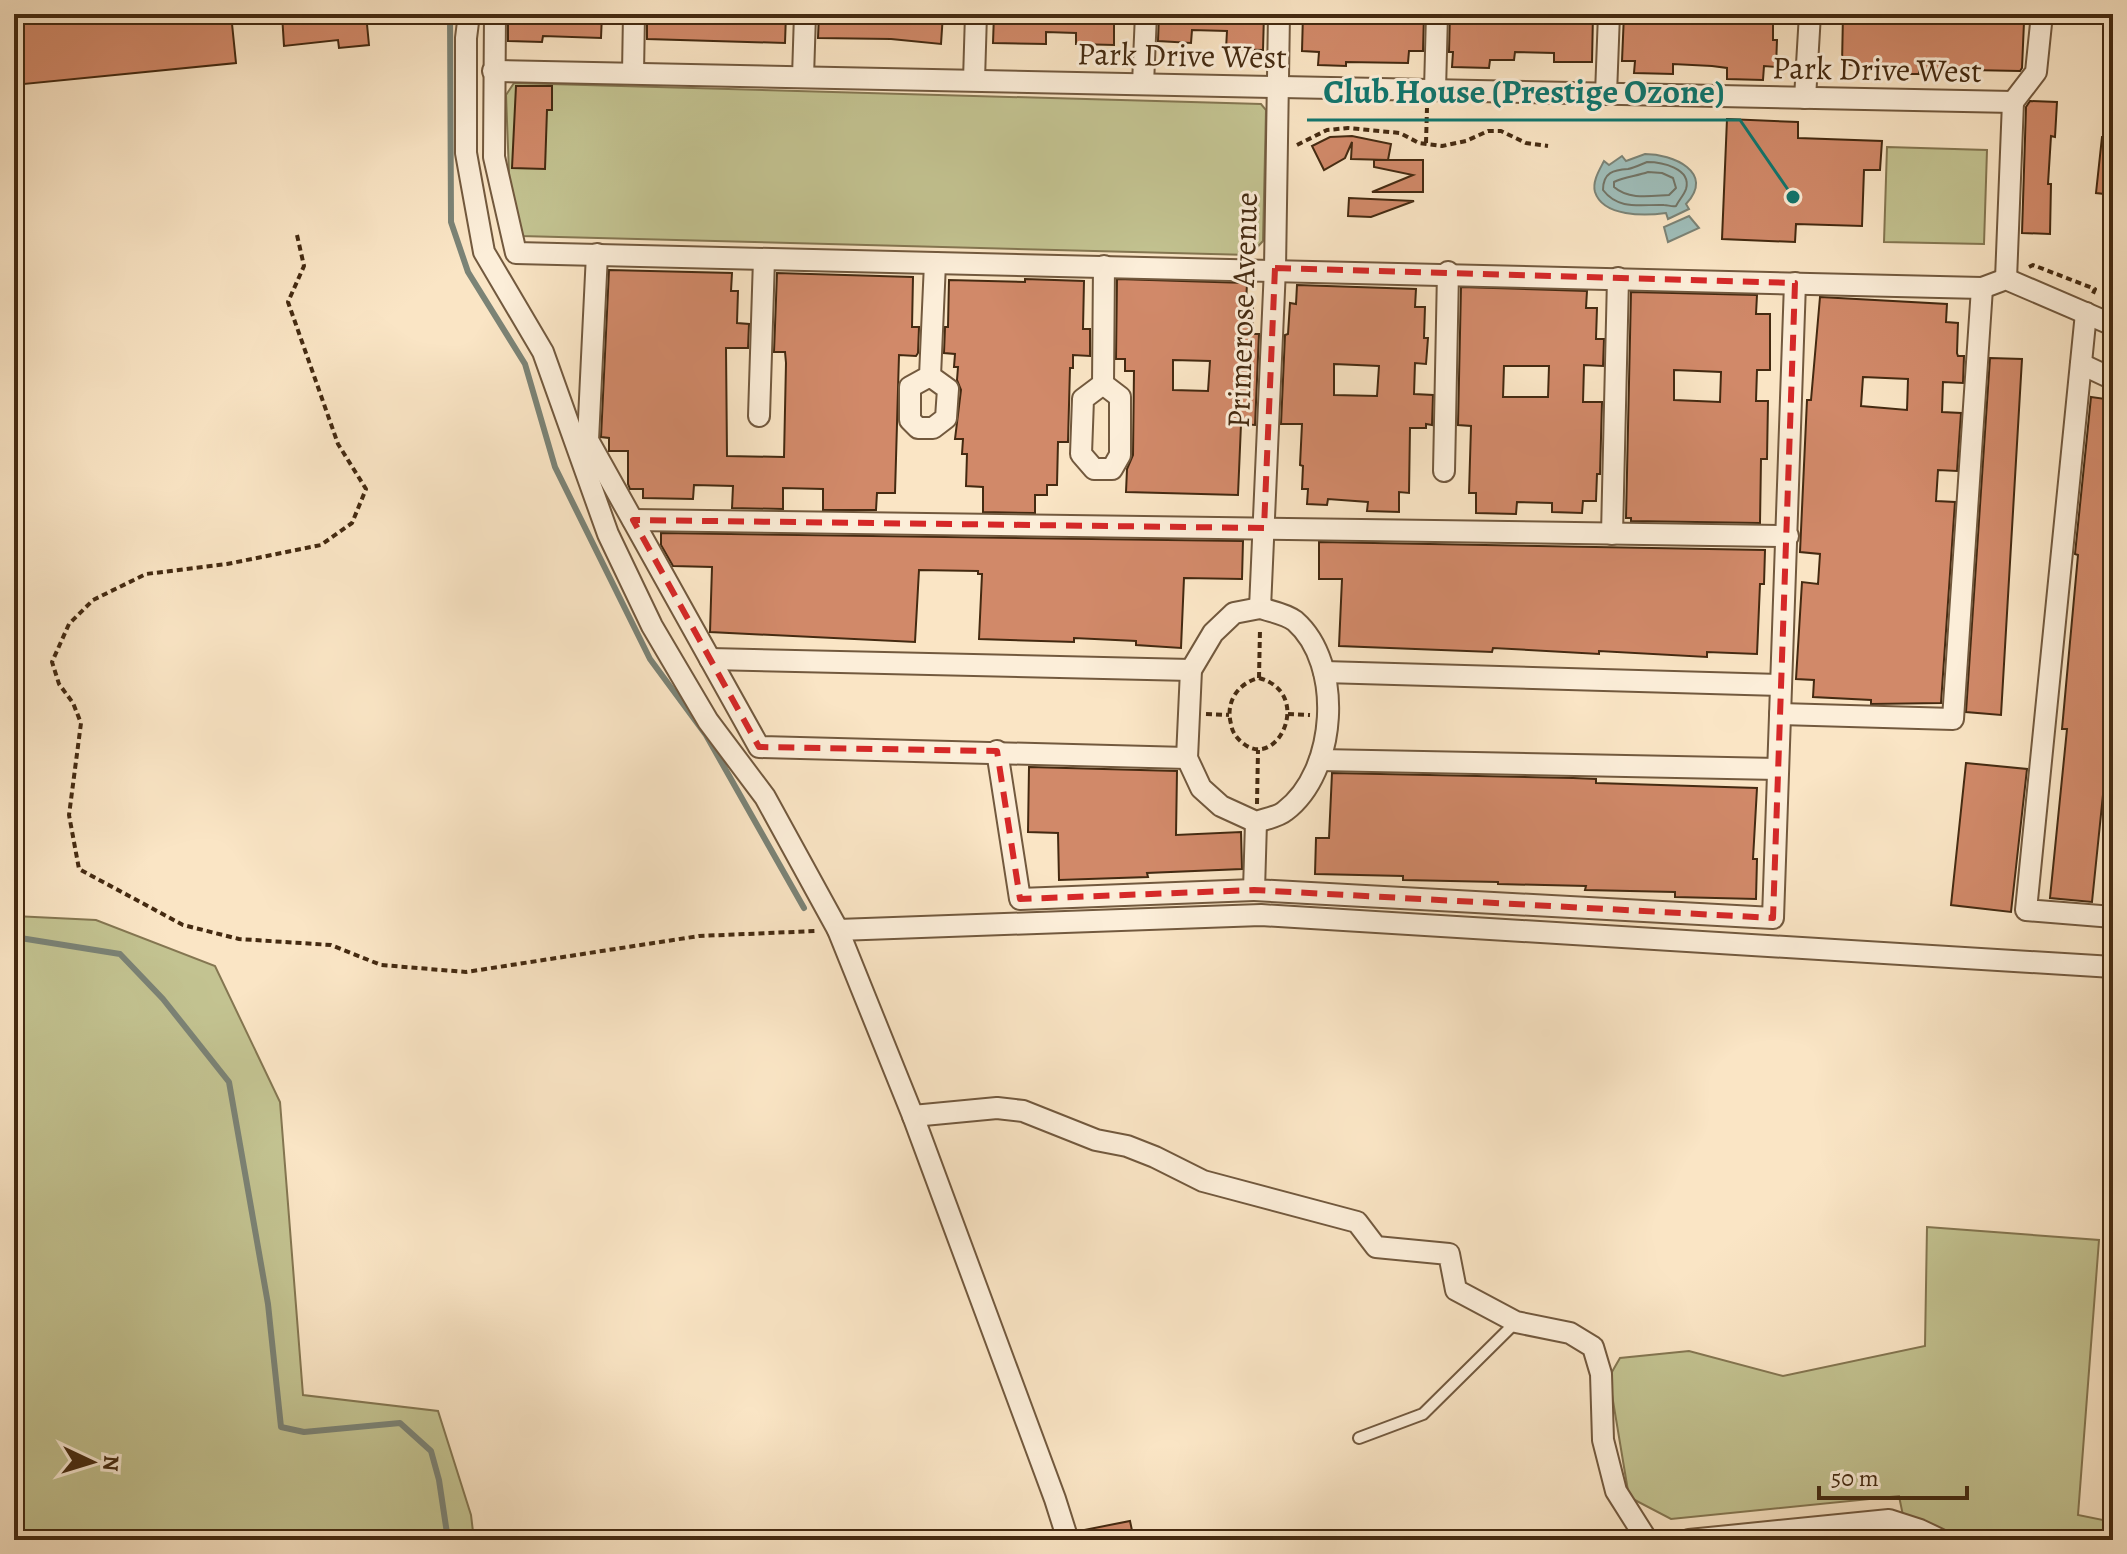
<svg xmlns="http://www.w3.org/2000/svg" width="2127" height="1554" viewBox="0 0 2127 1554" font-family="Alegreya,serif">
  <rect width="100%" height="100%" fill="#fae5c5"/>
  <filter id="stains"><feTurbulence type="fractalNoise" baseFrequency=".0025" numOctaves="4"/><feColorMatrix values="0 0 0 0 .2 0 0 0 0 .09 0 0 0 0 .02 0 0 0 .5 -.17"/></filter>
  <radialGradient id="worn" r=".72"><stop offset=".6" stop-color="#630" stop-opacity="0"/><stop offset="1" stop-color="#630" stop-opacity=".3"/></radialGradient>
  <g fill="#c3c391" stroke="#847651" stroke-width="2">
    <path d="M514,83L1261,104L1266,110L1263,241L1250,255L520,236L511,226L506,95Z"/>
    <path d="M1887,147L1987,150L1984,244L1884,242Z"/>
    <path d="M14,916L96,920L215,966L280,1102L303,1395L438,1411L471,1515L474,1540H14Z"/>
    <path d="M1927,1227L2099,1240L2078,1515L2113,1522V1540H1908L1899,1496L1671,1519L1629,1497L1609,1377L1620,1358L1689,1351L1783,1376L1925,1346Z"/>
  </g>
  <g fill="#9fbeba" stroke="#7b8376" stroke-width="2">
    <path d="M1645,154C1672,154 1716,172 1686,204L1689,209L1668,219L1666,213C1645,216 1603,217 1595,192C1592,181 1600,169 1604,161L1609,165L1622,156L1626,161Z"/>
    <path d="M1689,216L1699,228L1668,242L1664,227Z"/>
  </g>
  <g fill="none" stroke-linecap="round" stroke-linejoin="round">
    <g stroke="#727466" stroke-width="2">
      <path d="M1647,162C1661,162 1692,168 1686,189C1684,195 1679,200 1676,206C1672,207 1668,205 1664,205C1642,204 1619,211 1603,190C1603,172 1614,170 1628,169C1634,168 1642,164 1647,162Z"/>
      <path d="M1648,172L1662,173L1673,178L1676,188L1669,195C1650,196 1629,200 1614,187V182C1624,177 1637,176 1648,172Z"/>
    </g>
    <g stroke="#7b8376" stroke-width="6">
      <path d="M450,14L451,222L468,272L525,364L555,467L650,659L706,735L804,908"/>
      <path d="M14,937L120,954L163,999L229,1082L268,1304L281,1427L304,1432L400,1423L431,1451L439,1480L448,1540"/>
    </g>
  </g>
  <g fill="#d18969" stroke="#442a11" stroke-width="2" fill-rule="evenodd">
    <path d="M14,14H231L236,63L14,85Z"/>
    <path d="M282,14H366L369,45L339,48L338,40L284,46Z"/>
    <path d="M508,14H602L601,38L543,36L542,42L508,41Z"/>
    <path d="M647,14H786L785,43L647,39Z"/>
    <path d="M819,14H943L941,44L891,39L818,38Z"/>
    <path d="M994,14H1114V45L1076,44V33L1046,32V44L993,43Z"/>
    <path d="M1159,14H1264L1263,50L1226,49L1227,31L1192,30L1191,43L1158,41Z"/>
    <path d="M1303,14H1424L1423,51H1409L1408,63L1346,62V66L1318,65L1319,52L1302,51Z"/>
    <path d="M1450,14H1593L1592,62H1554V53L1515,52L1514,60H1490L1489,68L1452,67L1453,52H1449Z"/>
    <path d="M1624,14H1773V40H1777L1776,67L1764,66L1763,80L1727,79V68L1712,66L1673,64V74L1634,73L1635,61H1622Z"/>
    <path d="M1843,14H1918V17L1949,18L1950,14H2012V22H2024L2022,68L2020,71L1919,69V74H1887V66L1842,65Z"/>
    <path d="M516,86H552V110H547L545,169L512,168Z"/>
    <path d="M2030,101L2057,102L2055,137L2051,136L2048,184H2051L2050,234L2022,233L2026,107Z"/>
    <path d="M1727,119L1798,122V138L1882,141L1880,170H1864L1862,226L1796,224L1795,242L1722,239Z"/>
    <path d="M1330,137L1352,136L1391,144L1388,160L1351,159L1352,142L1345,158L1324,170L1312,146Z"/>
    <path d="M2102,137L2113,138V195L2096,193Z"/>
    <path d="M1374,160H1423V192H1372L1413,175L1374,167Z"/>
    <path d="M1349,198L1414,201L1371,217L1348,216Z"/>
    <path d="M609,270L732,273L731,291H738L737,323L749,324L748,348H726L727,456L784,457L786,363L785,352H774L777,273L913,277L912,327H919L918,353L916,356L899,355L895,493H877L876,510H823V489L783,488V509L732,508L733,486L694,485L693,499L643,498V489H630L628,484V451H609V438L601,437Z"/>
    <path d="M1025,279L1084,281L1083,329H1090V356L1073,355V368H1070L1068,442H1058L1057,485H1047V495H1035V513L983,512V487L966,486L967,454H962L963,439H955L961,390L957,380L958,367H954L955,354L944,353L945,327H948L949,280L1025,282Z"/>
    <path d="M1117,279L1247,283L1246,304H1253L1252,334H1259L1255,425L1241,424L1238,495L1126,492L1127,469L1133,455L1134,371H1125V359H1116ZM1173,360L1210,361L1208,391L1173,390Z"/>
    <path d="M1297,285L1416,289L1415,307H1425L1424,338H1428L1426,364L1415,363L1414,394L1433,395L1432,425L1426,424V428H1410L1409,493L1399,492V512L1367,511L1368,502L1328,499L1327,505L1307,504L1308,489H1302L1303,466L1300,465L1302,424H1281L1285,335L1288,334L1290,303L1296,304ZM1334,364L1379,366L1377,396L1334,395Z"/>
    <path d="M1461,287L1587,291L1586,308H1597L1596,339H1604L1603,366L1584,365L1583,402H1602L1600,474H1597L1596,501H1583L1582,513L1552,512V503L1517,502L1516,514L1476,513V493H1469L1471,426L1458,425ZM1504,366H1549L1548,397H1503Z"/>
    <path d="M1631,292L1757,295L1756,314H1770V370H1757L1756,401H1768L1767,459H1761L1760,523L1631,521V518H1626ZM1674,370L1721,372L1720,402L1674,400Z"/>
    <path d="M1820,297L1947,304L1946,322L1958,323L1957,353L1958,356H1964L1963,383L1943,382L1942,412L1961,413L1957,471L1938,470L1936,501L1955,502L1941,703L1871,704V700L1813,697L1814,680L1796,679L1802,582L1818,584L1820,554L1800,552L1807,400H1811ZM1863,377L1908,379L1907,410L1861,406Z"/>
    <path d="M1990,358L2022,359L2001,715L1966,712Z"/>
    <path d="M2091,397L2113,400V648L2104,745L2108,746L2092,902L2050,898L2067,729H2062L2078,555L2075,554Z"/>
    <path d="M661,533L1243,541L1242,579L1184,578L1181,648L1136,645V641L1074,638V642L979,639L982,574H978V571L919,570L915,642L710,632L712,567L673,566L661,545Z"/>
    <path d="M1319,542L1765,550L1764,584H1760L1757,654L1707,652V657L1599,651V654L1493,648L1492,652L1339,646L1342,579H1319Z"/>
    <path d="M1966,763L2027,769L2011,912L1951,905Z"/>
    <path d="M1029,767L1177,771L1176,835L1241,832L1242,869L1147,873L1148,877L1059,880L1058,833L1028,832Z"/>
    <path d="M1332,773L1573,778L1596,779V783L1757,788L1753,859H1757L1756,899L1675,897V892L1585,890L1586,886L1498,884V882L1403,880V876L1315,874L1316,838H1329Z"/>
    <path d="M1130,1521L1134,1540H1081L1079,1531Z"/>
  </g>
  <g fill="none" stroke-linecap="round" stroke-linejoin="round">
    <g stroke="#72593e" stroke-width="14">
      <g id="lane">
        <path d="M1359,1438L1423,1414L1516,1322"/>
        <path d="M1889,1520L1890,1540"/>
      </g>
    </g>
    <g stroke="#72593e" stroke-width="24">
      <g id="street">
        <path d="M469,14L466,38V153L484,252L543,352L608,534L652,626L708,721L765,797L838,930L913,1116L1055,1499L1068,1540"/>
        <path d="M495,14L494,157L516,253C1004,264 1493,274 1982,288L2006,279L2113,325"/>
        <path d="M493,71L2013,102"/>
        <path d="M633,73L634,14"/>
        <path d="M803,77L805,14"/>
        <path d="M974,80L976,14"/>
        <path d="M1143,84L1146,14"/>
        <path d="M1435,90L1437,14"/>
        <path d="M1606,94L1609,14"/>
        <path d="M1805,98L1810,14"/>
        <path d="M2013,102L2036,72L2042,14"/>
        <path d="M597,254L588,440L759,747L1187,758"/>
        <path d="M2006,279L2013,102"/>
        <path d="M2086,313L2026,910L2113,917"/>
        <path d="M2081,364L2113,379"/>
        <path d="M930,376L910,387V420L918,428H933L946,418L948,389L930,376L935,263"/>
        <path d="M1103,384L1083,399L1081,454L1094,469H1112L1120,455V397L1103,384L1104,266"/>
        <path d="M759,416L764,259"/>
        <path d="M1444,471L1448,272"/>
        <path d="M633,520L1788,536"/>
        <path d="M1612,534L1618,278"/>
        <path d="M1260,608L1275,268L1279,14"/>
        <path d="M1260,608C1270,611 1286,614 1295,621C1344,664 1337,772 1285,811C1278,817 1265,819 1256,822L1221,806L1201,788L1187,758L1191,670L1213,633L1234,613Z"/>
        <path d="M710,659L1191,670"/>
        <path d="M1324,672L1781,685"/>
        <path d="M1780,714L1953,719L1982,288"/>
        <path d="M997,751L1020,899L1254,890"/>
        <path d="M1320,760L1778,769"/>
        <path d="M1256,822L1254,890L1773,918L1795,283"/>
        <path d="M838,930L1261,915L2113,967"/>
        <path d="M913,1116L997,1108L1023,1111L1096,1140L1127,1146L1155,1157L1203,1181L1357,1222L1376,1247L1449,1254L1456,1290L1516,1322L1570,1333L1593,1347L1601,1374L1603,1440L1616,1491L1647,1540"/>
        <path d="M1689,1540L1889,1520L1920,1530L1941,1540"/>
      </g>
    </g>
    <g stroke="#442a11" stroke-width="4" stroke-dasharray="6 4" stroke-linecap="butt">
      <path d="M1426,143L1427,108"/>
      <path d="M1297,145L1327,130L1348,128L1400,133L1419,143L1442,146L1466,141L1488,131H1501L1526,143L1548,146"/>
      <path d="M297,235L304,266L288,302L338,444L366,489L352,523L321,545L227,564L146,574L93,600L69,624L52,662L59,684L73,703L81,723L69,815L79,869L183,925L239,939L331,945L381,965L466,972L699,936L816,931"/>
      <path d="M2029,267L2033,265L2095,289L2092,296"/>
      <path d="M1259,678C1314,693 1278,770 1244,744C1237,739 1232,732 1231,724C1225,702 1238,683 1259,678Z"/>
      <path d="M1259,678L1260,629"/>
      <path d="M1206,714L1229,715"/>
      <path d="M1288,714L1310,715"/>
      <path d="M1257,804L1258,750"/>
    </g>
    <use href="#lane" stroke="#fceed9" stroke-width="10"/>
    <use href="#street" stroke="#fceed9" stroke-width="20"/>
  </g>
  <path fill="none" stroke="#d62828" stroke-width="6" stroke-dasharray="16 10" stroke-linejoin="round" d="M1275,268L1795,283L1773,918L1254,890L1020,899L997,751L759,747L633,520L1264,528Z"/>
  <g text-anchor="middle" stroke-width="6" stroke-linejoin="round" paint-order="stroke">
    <g font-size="32" fill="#442a11" stroke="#fceed9">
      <text transform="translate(1182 55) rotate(1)" y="11">Park Drive West</text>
      <text transform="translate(1877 69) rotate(1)" y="11">Park Drive West</text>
      <text transform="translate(1242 310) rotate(-88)" y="11">Primerose Avenue</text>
    </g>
  </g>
  <path fill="none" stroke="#0f766e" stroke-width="3" d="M1793 197L1740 120H1307"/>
  <circle fill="#0f766e" stroke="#fceed9" stroke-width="3" cx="1793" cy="197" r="8"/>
  <g font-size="34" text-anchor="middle" font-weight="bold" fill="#0f766e" stroke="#fceed9" stroke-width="6" stroke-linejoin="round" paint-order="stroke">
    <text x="1524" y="103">Club House (Prestige Ozone)</text>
  </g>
  <rect width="2127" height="1554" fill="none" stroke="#fae5c5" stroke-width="48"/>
  <rect x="16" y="16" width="2095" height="1522" fill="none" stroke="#442a11" stroke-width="4"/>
  <rect x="24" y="24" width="2079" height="1506" fill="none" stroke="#442a11" stroke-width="2"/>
  <g transform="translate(92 1462) rotate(94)" stroke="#fceed9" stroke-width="6" paint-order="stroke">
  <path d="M0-6L14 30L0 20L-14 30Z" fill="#442a11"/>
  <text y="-12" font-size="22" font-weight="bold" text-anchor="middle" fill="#442a11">N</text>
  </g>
  <path d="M1819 1486v12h148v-12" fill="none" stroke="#442a11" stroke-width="4"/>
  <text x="1831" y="1486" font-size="24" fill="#442a11" stroke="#fceed9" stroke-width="6" paint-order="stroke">50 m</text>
  <rect width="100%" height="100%" filter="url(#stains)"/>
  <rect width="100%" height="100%" fill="url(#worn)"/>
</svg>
